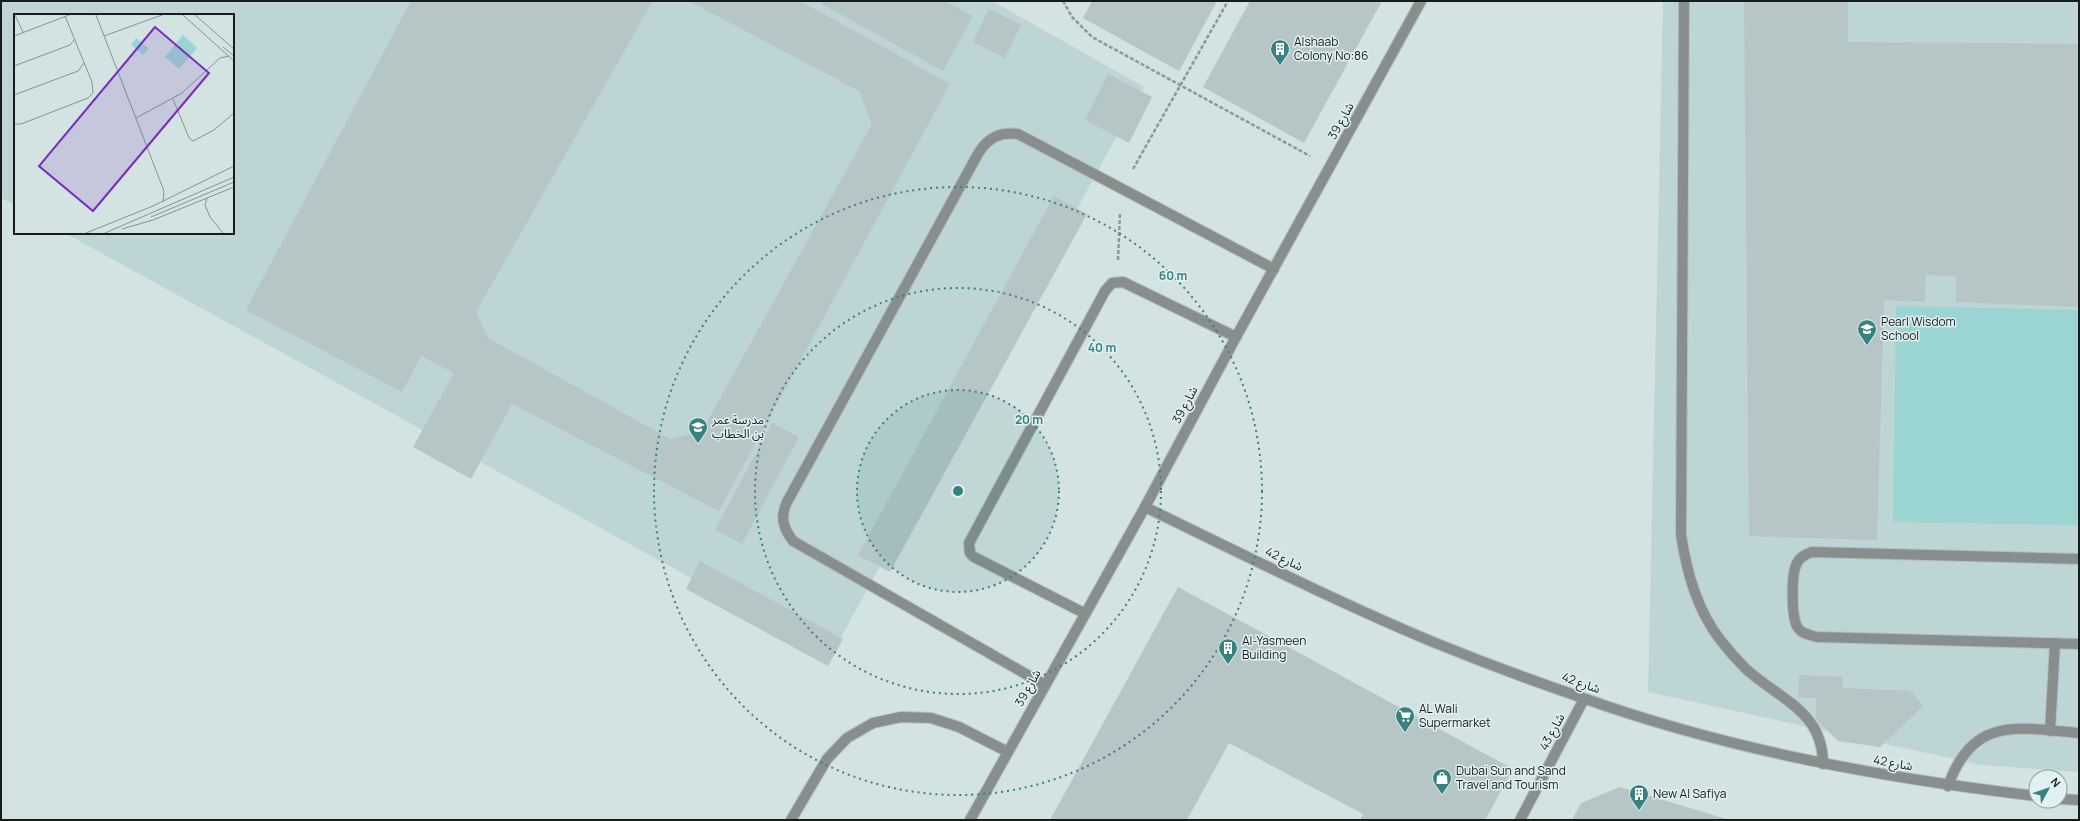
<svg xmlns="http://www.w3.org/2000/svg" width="2080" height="821" viewBox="0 0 2080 821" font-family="Manrope,'Noto Sans Arabic',sans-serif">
  <rect width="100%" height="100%" fill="#d3e3e2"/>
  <g fill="#bdd5d4">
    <path d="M1,1H992L1144,87L831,655L65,233H233V15H15V205L1,198Z"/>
    <path d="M1663,1H2079V772L1982,765L1648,692Z"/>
  </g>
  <path fill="#9bd5d3" d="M1896,306L2079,310V525L1893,522Z"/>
  <g fill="#b6c5c5">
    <path d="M411,1H655L652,2L476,312L488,338L670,439L702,431L872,124L859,91L689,1H800L950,84L719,511L512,404L471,479L413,447L454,373L421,356L402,392L246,310Z"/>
    <path d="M824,1H945L973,16L943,71L822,4Z"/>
    <path d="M1092,1H1217L1179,71L1083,18Z"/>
    <path d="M1250,1H1382L1304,143L1203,87Z"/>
    <path d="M1744,1H1848V42L2079,44V307L1956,302V276L1926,275L1925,302L1884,300L1877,540L1749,536Z"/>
    <path d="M989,9L1021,25L1005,58L973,42Z"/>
    <path d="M1108,74L1152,97L1129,143L1085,120Z"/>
    <path d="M1054,196L1087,214L890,572L858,555Z"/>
    <path d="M772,423L799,437L742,544L715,530Z"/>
    <path d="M700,561L843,639L828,666L686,589Z"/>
    <path d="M1178,587L1513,769L1485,820H1360L1363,814L1229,743L1187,820H1050Z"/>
    <path d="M1799,675L1843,677V688L1911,691L1923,706L1880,747L1838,741L1816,719V698L1798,697Z"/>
    <path d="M1620,787L1730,820H1572L1581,803Z"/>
  </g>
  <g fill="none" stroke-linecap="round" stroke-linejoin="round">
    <g stroke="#b1bfbe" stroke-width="12">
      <g id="service">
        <path d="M1684,1L1681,535C1687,573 1697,611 1722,642C1729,651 1738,661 1746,669C1779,699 1823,711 1823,764"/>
        <path d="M2079,559L1812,552C1806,554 1800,557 1797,563C1791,574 1791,618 1798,628C1802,634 1810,635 1817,637L2079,644"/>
        <path d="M1084,613L974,557L970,553L969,543L1105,291L1112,283L1123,282L1236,337"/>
        <path d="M1045,685L793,541C783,528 780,517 787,502L979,152C989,137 1000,132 1018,134L1274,269"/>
        <path d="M2050,731L2055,643"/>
        <path d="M1948,786C1973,715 2018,728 2079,733"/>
        <path d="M791,820L827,759L847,738L873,723L901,717L931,718L959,727L1008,752"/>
      </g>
    </g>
    <g stroke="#b1bfbe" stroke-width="12">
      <g id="minor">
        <path d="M1145,507C1240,553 1335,601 1433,642C1482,662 1533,681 1583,698C1729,750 1883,778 2036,796"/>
        <path d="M2060,799L2079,800"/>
        <path d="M970,820L1145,507L1236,337L1421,1"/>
        <path d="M1520,820L1584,699"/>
      </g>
    </g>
    <g stroke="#8d9998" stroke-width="2.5" stroke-dasharray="4 2" stroke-linecap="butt">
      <path d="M1063,1L1072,17L1092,37L1310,156"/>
      <path d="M1133,169L1228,1"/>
      <path d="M1118,260L1120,213"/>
    </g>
    <use href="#service" stroke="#888e8e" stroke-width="10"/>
    <use href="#minor" stroke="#888e8e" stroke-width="10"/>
  </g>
  <circle cx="958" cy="491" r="101" fill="#398181" fill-opacity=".12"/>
  <g fill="none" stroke="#398181" stroke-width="2" stroke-dasharray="2 4">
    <circle cx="958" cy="491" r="101"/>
    <circle cx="958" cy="491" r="203"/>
    <circle cx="958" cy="491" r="304"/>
  </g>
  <defs>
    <g id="building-pin" transform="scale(1)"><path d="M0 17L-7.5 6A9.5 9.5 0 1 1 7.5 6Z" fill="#398181" stroke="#e1f0f0"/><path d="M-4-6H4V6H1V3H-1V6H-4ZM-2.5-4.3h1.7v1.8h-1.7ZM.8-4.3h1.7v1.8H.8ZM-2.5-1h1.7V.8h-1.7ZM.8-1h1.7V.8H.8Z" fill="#fff"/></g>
    <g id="school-pin" transform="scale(1)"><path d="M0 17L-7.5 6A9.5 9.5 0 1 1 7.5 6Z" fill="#398181" stroke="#e1f0f0"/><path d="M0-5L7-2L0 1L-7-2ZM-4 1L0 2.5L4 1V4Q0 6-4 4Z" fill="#fff"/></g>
    <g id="supermarket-pin" transform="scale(1)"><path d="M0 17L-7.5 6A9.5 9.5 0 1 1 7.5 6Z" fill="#398181" stroke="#e1f0f0"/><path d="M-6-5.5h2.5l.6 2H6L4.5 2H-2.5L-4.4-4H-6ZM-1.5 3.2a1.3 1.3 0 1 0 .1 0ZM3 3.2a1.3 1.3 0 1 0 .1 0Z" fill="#fff"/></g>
    <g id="shop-pin" transform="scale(1)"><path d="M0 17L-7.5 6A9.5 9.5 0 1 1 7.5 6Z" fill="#398181" stroke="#e1f0f0"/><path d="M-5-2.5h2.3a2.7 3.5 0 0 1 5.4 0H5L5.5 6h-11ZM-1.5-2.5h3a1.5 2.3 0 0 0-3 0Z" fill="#fff"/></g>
  </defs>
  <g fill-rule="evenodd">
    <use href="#building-pin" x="1280" y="49"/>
    <use href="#school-pin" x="1867" y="329"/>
    <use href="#school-pin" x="698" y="427"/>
    <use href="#building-pin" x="1228" y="648"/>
    <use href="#supermarket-pin" x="1405" y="716"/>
    <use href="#shop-pin" x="1442" y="778"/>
    <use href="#building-pin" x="1639" y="794"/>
  </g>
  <g text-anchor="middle" stroke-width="3" stroke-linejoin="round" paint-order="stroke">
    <g font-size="12" fill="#161c1c" stroke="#e1f0f0" text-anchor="start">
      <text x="1294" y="46">Alshaab<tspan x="1294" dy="14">Colony No:86</tspan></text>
      <text x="1881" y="326">Pearl Wisdom<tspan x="1881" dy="14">School</tspan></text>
      <text x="712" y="424">مدرسة عمر<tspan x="712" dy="14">بن الخطاب</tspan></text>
      <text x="1242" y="645">Al-Yasmeen<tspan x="1242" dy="14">Building</tspan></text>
      <text x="1419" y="713">AL Wali<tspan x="1419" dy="14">Supermarket</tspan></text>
      <text x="1456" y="775">Dubai Sun and Sand<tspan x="1456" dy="14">Travel and Tourism</tspan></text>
      <text x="1653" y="798">New Al Safiya</text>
    </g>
    <g font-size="12" fill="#161c1c" stroke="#e1f0f0">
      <text transform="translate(1341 121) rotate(-61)" y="4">شارع 39</text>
      <text transform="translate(1185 405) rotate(-62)" y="4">شارع 39</text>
      <text transform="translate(1284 559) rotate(25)" y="4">شارع 42</text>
      <text transform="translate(1581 683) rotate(19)" y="4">شارع 42</text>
      <text transform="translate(1028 688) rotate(-61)" y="4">شارع 39</text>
      <text transform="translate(1552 732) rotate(-62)" y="4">شارع 43</text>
      <text transform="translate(1893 763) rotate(10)" y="4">شارع 42</text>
    </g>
  </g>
  <g transform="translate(14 14)">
    <rect width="220" height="220" fill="#d3e3e2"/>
    <path d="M169,21L183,34L165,55L151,43ZM122,24L135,35L129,41L117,31Z" fill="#9bd5d3"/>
    <path fill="none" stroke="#879393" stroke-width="1" d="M1,1L9,18M82,1L150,177L149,188M169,1L220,47M181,1L220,35M0,22L55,1M90,22L148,1M209,33L220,42M0,52L56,31L61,25M0,81L64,57L70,49M159,85L175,124L179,127L200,116L220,99M122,104L168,79L206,44L215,42M0,110H7L74,84L79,79L78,68L51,2M193,184L191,191L196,203L209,219M137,203L220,168M108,215L139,206L220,173M72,219L139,192L220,152M91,219L220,163"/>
    <path fill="#7b2cbf" fill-opacity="0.15" stroke="#7b2cbf" stroke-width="2" d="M141,13L195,59L79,197L25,152Z"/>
    <rect width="220" height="220" fill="none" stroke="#161c1c" stroke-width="2"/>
  </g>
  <circle cx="958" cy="491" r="6" fill="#398181" stroke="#e1f0f0" stroke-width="2"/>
  <g font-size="12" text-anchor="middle" font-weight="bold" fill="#398181" stroke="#e1f0f0" stroke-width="3" stroke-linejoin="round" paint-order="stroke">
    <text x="1173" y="280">60 m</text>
    <text x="1102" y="352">40 m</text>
    <text x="1029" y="424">20 m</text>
  </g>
  <rect width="2080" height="821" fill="none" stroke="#161c1c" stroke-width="4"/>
  <g transform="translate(2048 789) rotate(50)"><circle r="19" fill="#e1f0f0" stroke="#909b9b"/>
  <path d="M0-3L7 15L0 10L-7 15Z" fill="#398181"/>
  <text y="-6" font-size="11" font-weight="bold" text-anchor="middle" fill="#161c1c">N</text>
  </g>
</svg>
